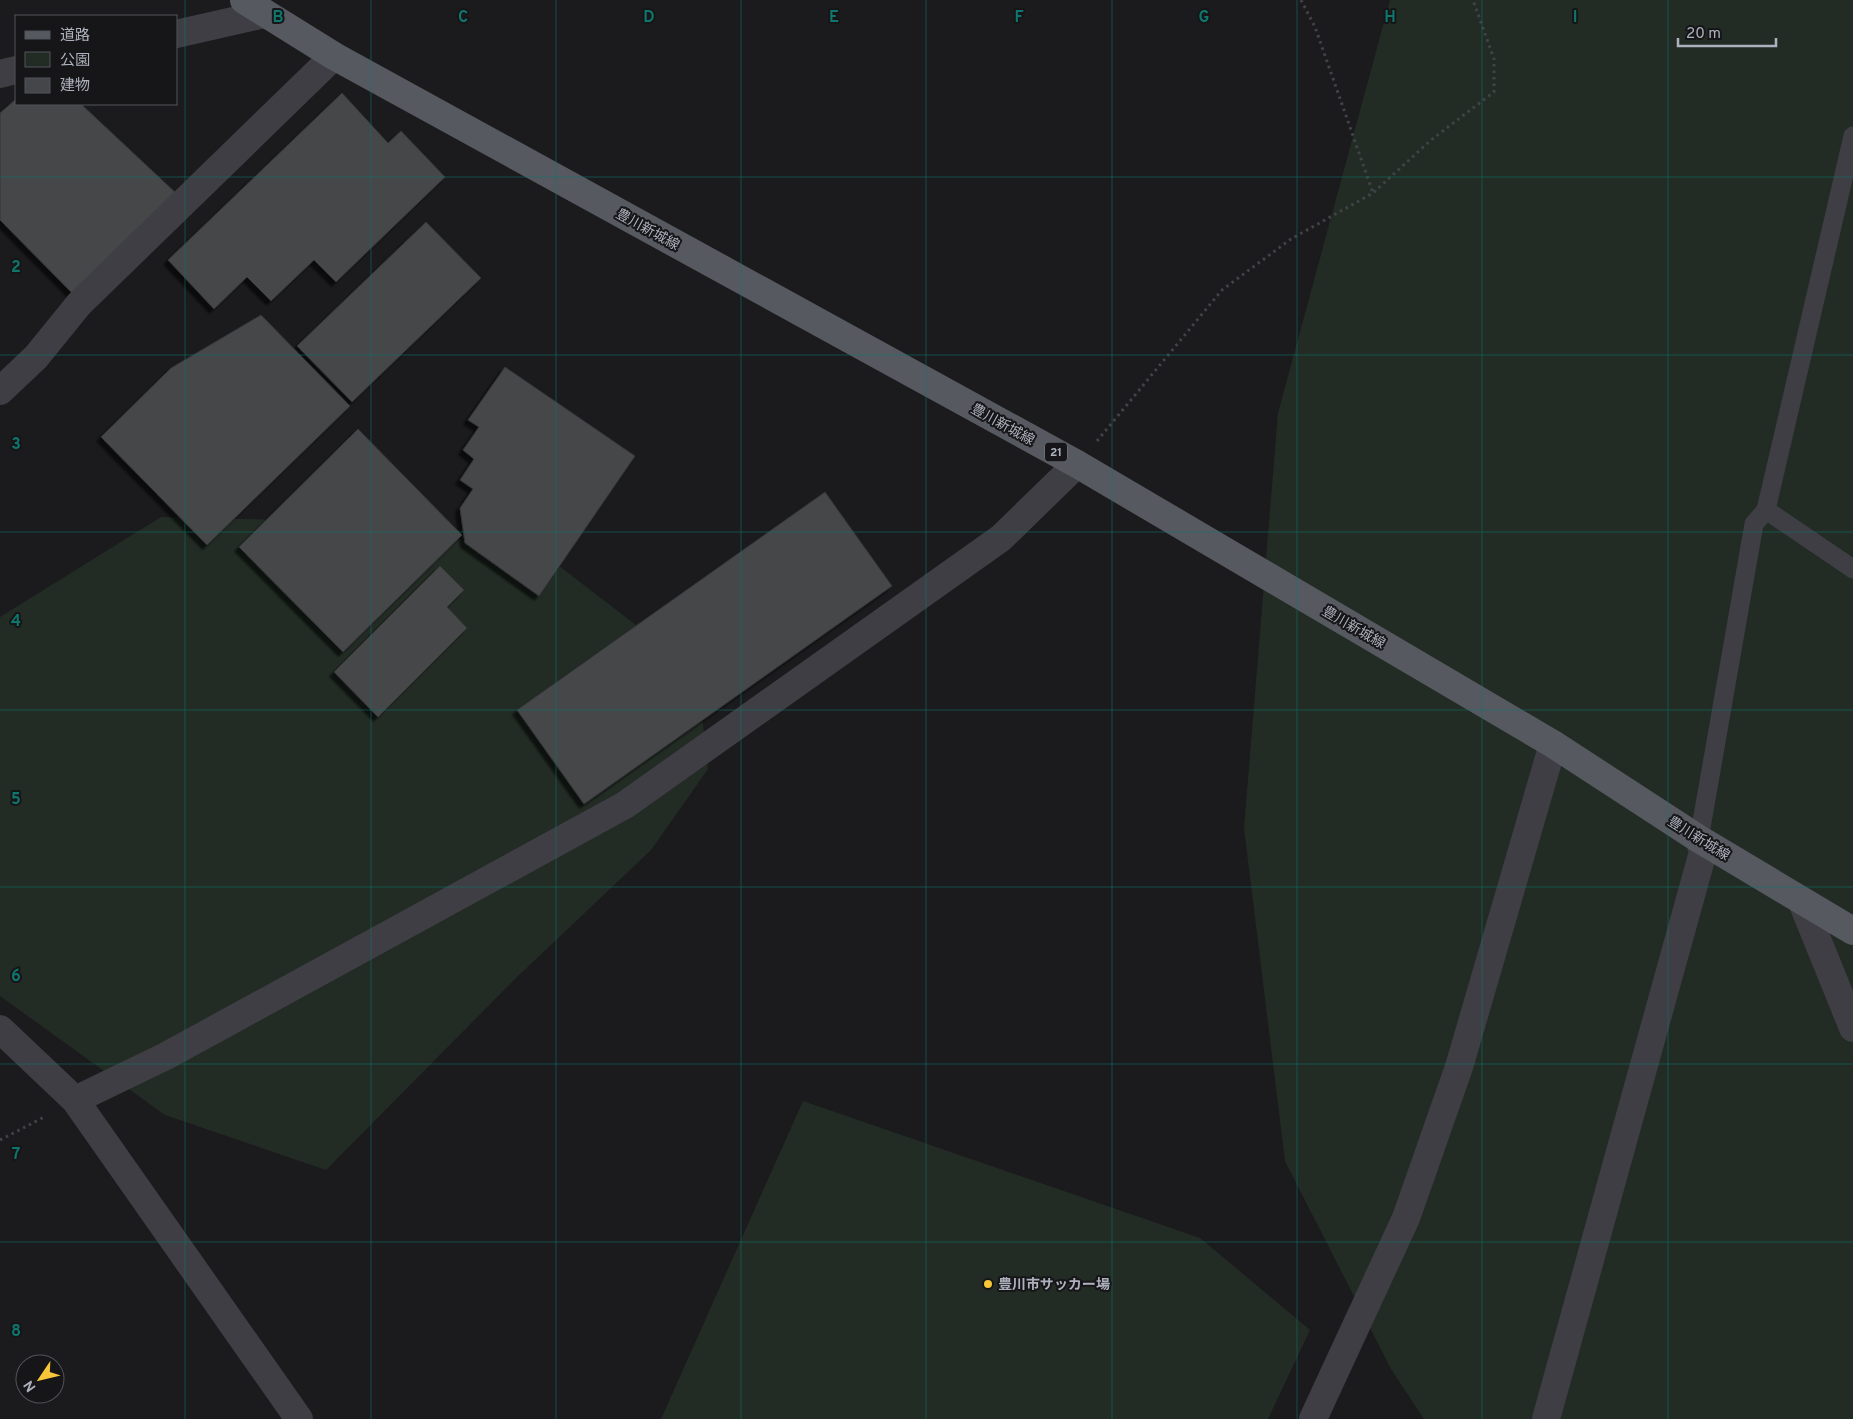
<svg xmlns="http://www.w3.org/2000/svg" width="1853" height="1419" viewBox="0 0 1853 1419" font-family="Overpass,'Noto Sans JP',sans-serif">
  <defs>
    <filter id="shadow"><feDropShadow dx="-4.5" dy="4.5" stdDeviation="1" flood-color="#0009"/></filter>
  </defs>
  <rect width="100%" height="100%" fill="#1b1b1d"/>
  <g fill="#222c24">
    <path d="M1390,0H1853V1419H1424L1391,1369L1285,1161L1244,828L1278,413Z"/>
    <path d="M161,517L379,522L550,559L697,672L708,769L651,850L515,979L326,1170L165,1115L0,996V617Z"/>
    <path d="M803,1101L1200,1238L1310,1330L1268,1419H661Z"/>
  </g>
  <g fill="#45464a" stroke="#353539" filter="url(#shadow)">
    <path d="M342,93L388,143L401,131L445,177L336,282L314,260L271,301L247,277L214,309L168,260Z"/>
    <path d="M16,99V104H81L177,194L74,295L0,220V113Z"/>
    <path d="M426,222L481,278L352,402L297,346Z"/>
    <path d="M261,315L350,406L207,545L101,437L171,368Z"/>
    <path d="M505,367L635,456L539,596L465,543L460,508L473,489L460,480L474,459L463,450L479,427L468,420Z"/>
    <path d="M358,429L462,535L343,652L239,547Z"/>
    <path d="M825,492L892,586L584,804L517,710Z"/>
    <path d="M440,566L464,590L447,607L467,628L378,717L334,672Z"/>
  </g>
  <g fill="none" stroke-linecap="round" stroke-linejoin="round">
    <g stroke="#424349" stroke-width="3" stroke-dasharray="2.5 4" stroke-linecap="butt">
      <path d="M1301,0L1315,27L1373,193"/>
      <path d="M1097,441L1222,290L1291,239L1373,193L1431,140L1494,92V59L1473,0"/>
      <path d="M0,1140L46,1116"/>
    </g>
    <g stroke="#3e3e44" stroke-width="19">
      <path d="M1766,510L1853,569"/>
      <path d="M1699,839L1754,524L1766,510L1853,136"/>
    </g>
    <g stroke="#3e3e44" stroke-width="28">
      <path d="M176,34L264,14"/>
      <path d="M0,74L16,70"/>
      <path d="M0,391L36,357L79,304L334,56"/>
      <path d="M1802,902L1853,1028"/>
      <path d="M0,1029L75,1100L299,1419"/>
      <path d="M75,1100L166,1056L625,805L1001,538L1077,464"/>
      <path d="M1313,1419L1406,1218L1459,1067L1553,744"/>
      <path d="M1546,1419L1703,852L1699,839"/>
    </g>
    <path stroke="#575961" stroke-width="28" d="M244,0L334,56L1077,464L1553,744L1699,839L1853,931"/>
  </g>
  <path fill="none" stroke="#0f766e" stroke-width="1" stroke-opacity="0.55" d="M185,0V1419M371,0V1419M556,0V1419M741,0V1419M926,0V1419M1112,0V1419M1297,0V1419M1482,0V1419M1668,0V1419M0,177H1853M0,355H1853M0,532H1853M0,710H1853M0,887H1853M0,1064H1853M0,1242H1853"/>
  <circle fill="#f7c639" stroke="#161618" stroke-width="2" cx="988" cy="1284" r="5"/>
  <g text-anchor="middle" stroke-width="4" stroke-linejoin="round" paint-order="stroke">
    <rect fill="#161618" stroke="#80828c" stroke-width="1" x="1045" y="442.5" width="22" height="19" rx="4"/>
    <g font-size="12" font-weight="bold" fill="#adb1bd">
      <text x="1056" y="456">21</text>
    </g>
    <g font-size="14" fill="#adb1bd" stroke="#161618">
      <text transform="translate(648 229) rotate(29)" y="5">豊川新城線</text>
      <text transform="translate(1003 424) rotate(29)" y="5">豊川新城線</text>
      <text transform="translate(1354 627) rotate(30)" y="5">豊川新城線</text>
      <text transform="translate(1699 838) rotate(32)" y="5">豊川新城線</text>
    </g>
    <g font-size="14" font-weight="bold" fill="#adb1bd" stroke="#161618" text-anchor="start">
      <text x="998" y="1289">豊川市サッカー場</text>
    </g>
  </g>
  <g font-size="16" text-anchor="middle" font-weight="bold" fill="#0f766e" stroke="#161618" stroke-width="4" stroke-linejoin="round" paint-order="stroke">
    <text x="278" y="22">B</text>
    <text x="463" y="22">C</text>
    <text x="649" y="22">D</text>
    <text x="834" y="22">E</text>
    <text x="1019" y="22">F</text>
    <text x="1204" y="22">G</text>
    <text x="1390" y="22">H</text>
    <text x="1575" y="22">I</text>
    <text x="16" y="272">2</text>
    <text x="16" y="449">3</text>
    <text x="16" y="626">4</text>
    <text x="16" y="804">5</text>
    <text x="16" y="981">6</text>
    <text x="16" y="1159">7</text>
    <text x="16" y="1336">8</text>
  </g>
  <rect x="15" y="15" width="162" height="90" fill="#161618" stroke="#52545a"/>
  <rect x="25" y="31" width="25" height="8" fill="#575961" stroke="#52545a"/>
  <text x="60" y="40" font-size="15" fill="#adb1bd">道路</text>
  <rect x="25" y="52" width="25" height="15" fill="#222c24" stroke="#52545a"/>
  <text x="60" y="65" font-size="15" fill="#adb1bd">公園</text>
  <rect x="25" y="78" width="25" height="15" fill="#45464a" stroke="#52545a"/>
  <text x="60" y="90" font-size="15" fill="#adb1bd">建物</text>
  <g transform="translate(40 1379) rotate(235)"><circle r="24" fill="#161618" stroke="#52545a"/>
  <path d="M0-4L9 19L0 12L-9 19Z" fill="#f7c639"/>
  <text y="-8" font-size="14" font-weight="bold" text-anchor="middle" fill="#adb1bd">N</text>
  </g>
  <path d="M1678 38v8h98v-8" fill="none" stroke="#adb1bd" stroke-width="2.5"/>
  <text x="1686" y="38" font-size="15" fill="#adb1bd" stroke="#161618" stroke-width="4" paint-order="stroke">20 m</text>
</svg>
